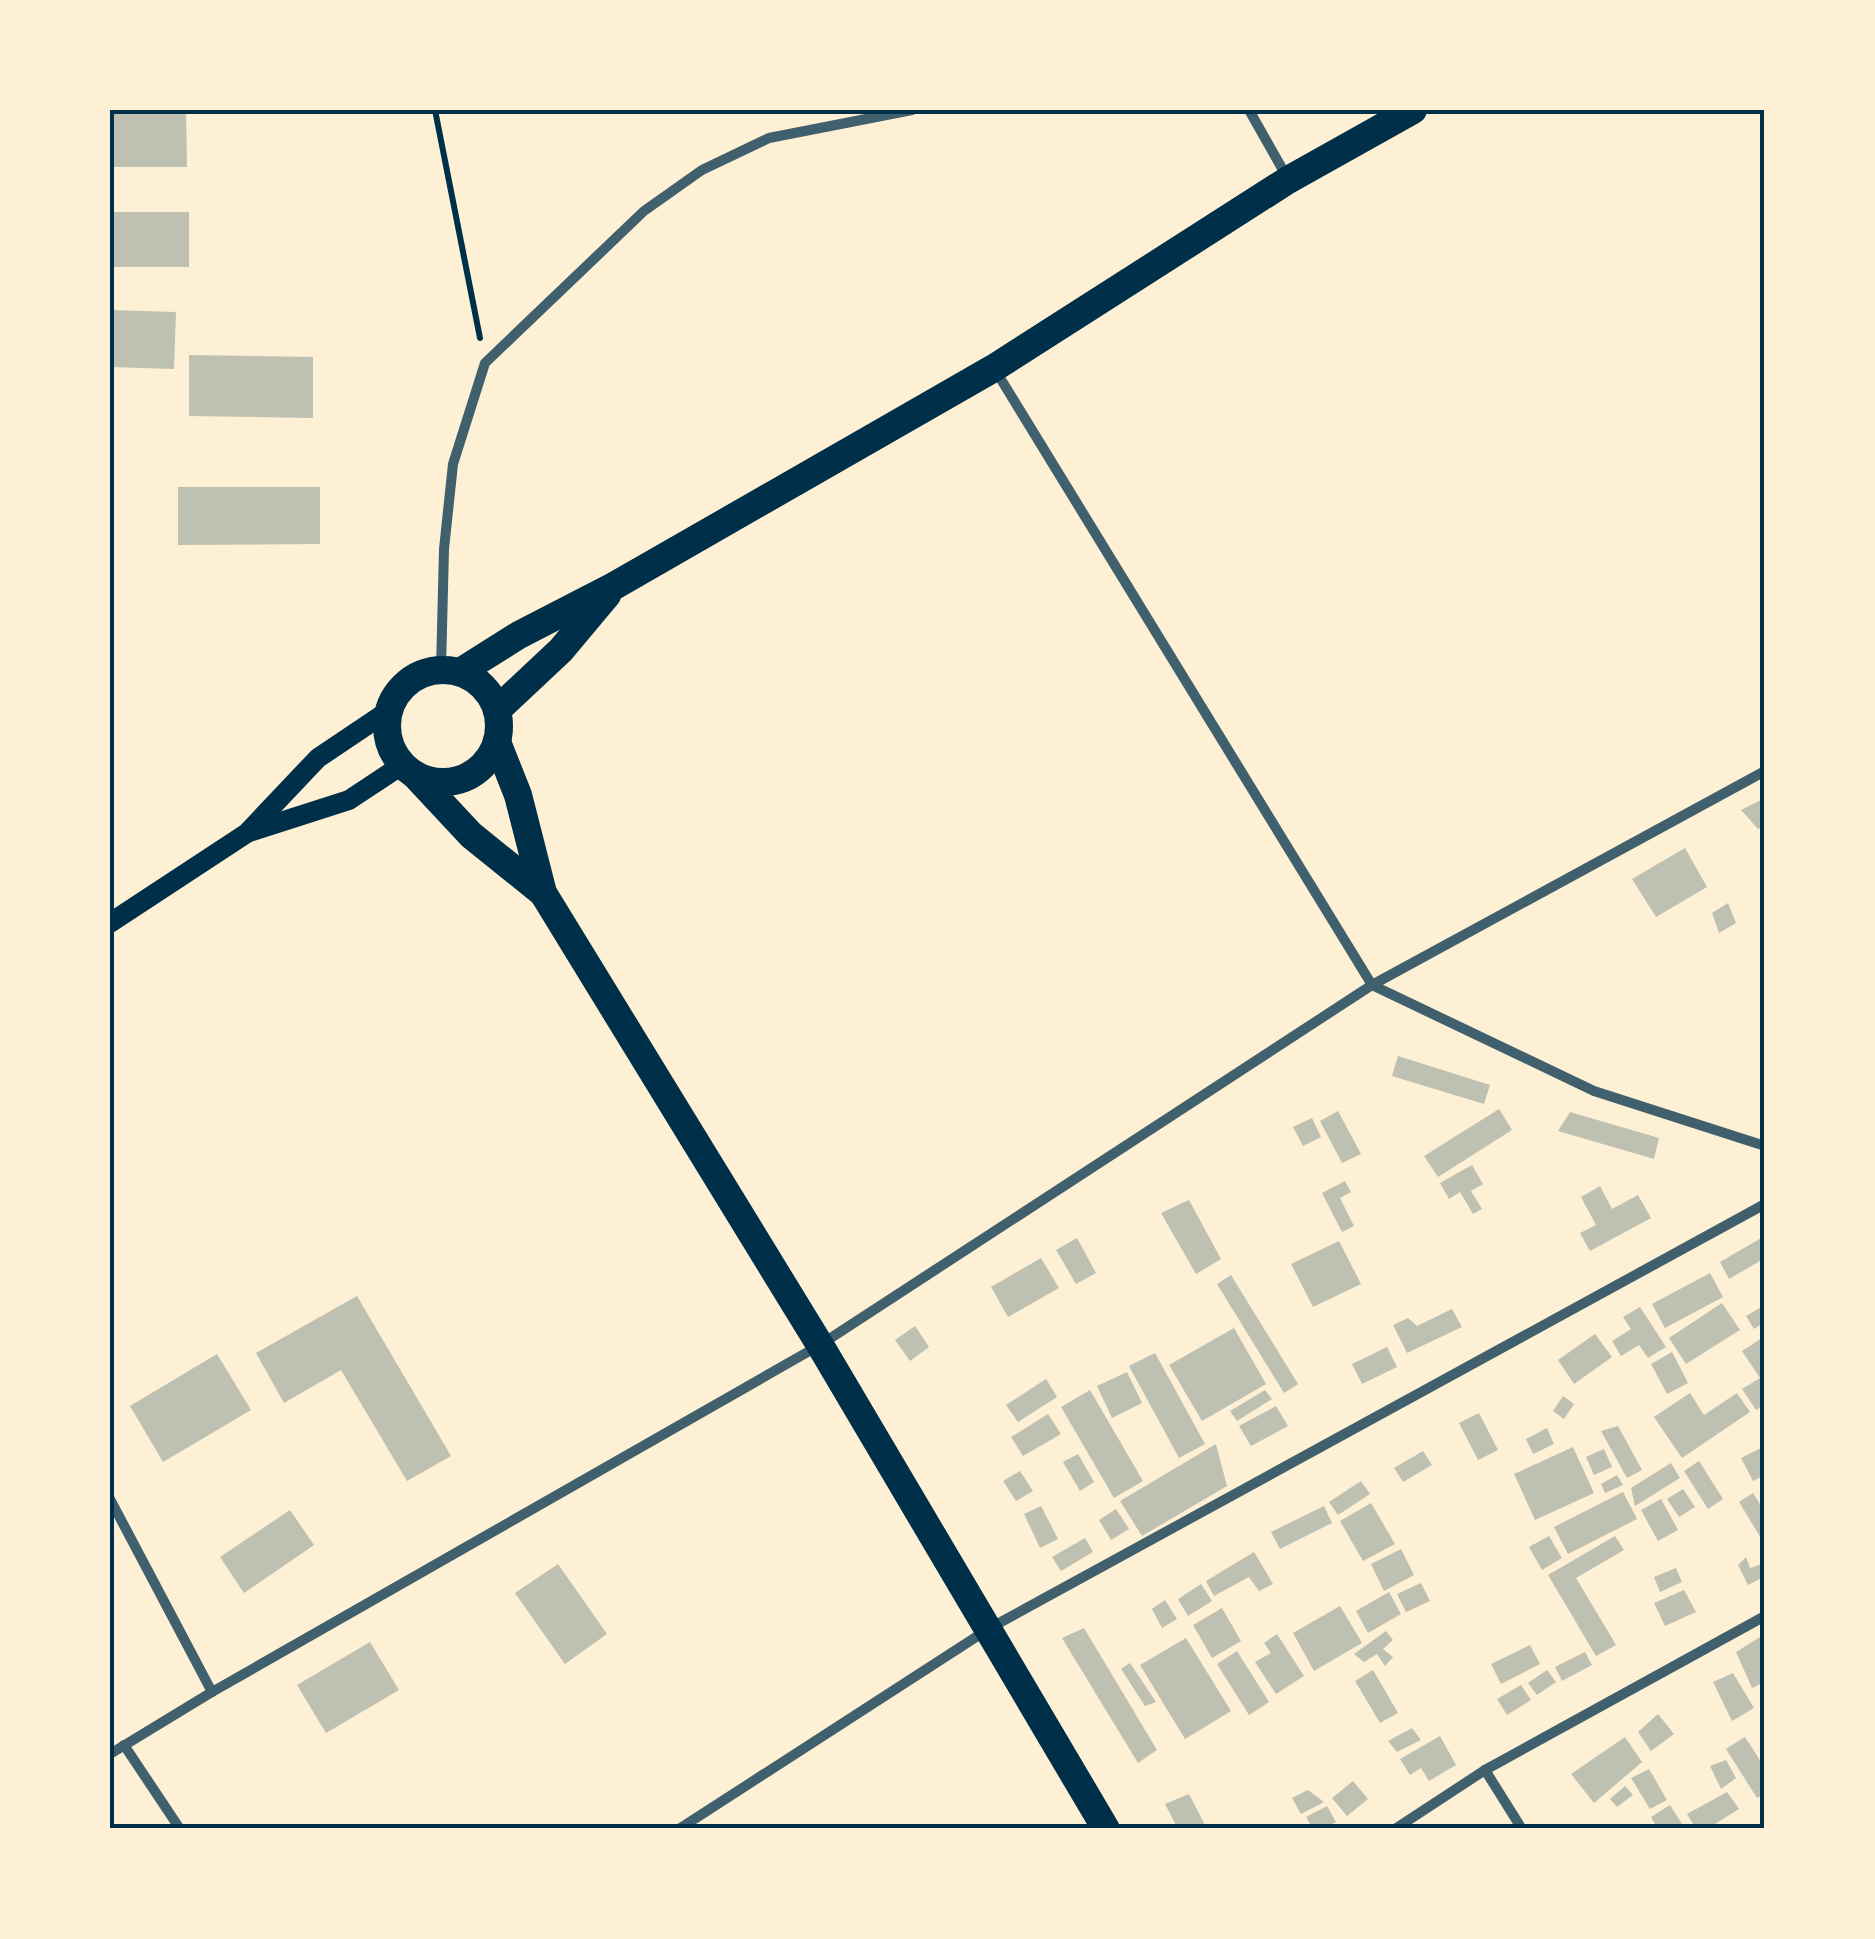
<svg xmlns="http://www.w3.org/2000/svg" width="1875" height="1939" viewBox="0 0 1875 1939" font-family="'IBM Plex Serif',serif">
  <rect width="100%" height="100%" fill="#fdf0d5"/>
  <g fill="#bec0b2">
    <path d="M186,110L187,167H110V111Z"/>
    <rect x="110" y="212" width="79" height="55"/>
    <path d="M110,310L176,312L174,369L110,367Z"/>
    <path d="M189,355L313,357V418L189,416Z"/>
    <path d="M178,487H320V544L178,545Z"/>
    <path d="M1765,798V826L1758,829L1741,810Z"/>
    <path d="M1685,848L1707,887L1656,917L1632,879Z"/>
    <path d="M1728,903L1736,923L1719,933L1712,913Z"/>
    <path d="M1398,1056L1490,1085L1484,1104L1392,1076Z"/>
    <path d="M1499,1109L1512,1130L1438,1177L1424,1156Z"/>
    <path d="M1338,1111L1361,1154L1342,1163L1320,1121Z"/>
    <path d="M1570,1112L1659,1138L1654,1159L1558,1131Z"/>
    <path d="M1312,1118L1321,1137L1303,1146L1293,1127Z"/>
    <path d="M1472,1165L1483,1184L1471,1191L1482,1209L1473,1214L1460,1192L1449,1199L1440,1183Z"/>
    <path d="M1345,1181L1351,1192L1340,1198L1354,1226L1342,1232L1322,1193Z"/>
    <path d="M1600,1186L1612,1209L1638,1195L1651,1218L1590,1251L1580,1233L1596,1225L1581,1197Z"/>
    <path d="M1189,1200L1221,1259L1196,1274L1161,1213Z"/>
    <path d="M1763,1237L1765,1258L1729,1279L1720,1262Z"/>
    <path d="M1077,1238L1096,1273L1076,1284L1056,1250Z"/>
    <path d="M1339,1241L1361,1284L1313,1307L1291,1264Z"/>
    <path d="M1041,1258L1059,1288L1008,1317L991,1287Z"/>
    <path d="M1710,1273L1723,1297L1665,1328L1652,1304Z"/>
    <path d="M1231,1275L1298,1384L1284,1393L1217,1284Z"/>
    <path d="M357,1296L451,1456L407,1481L341,1370L284,1403L256,1353Z"/>
    <path d="M1722,1303L1740,1330L1686,1364L1669,1338Z"/>
    <path d="M1765,1305V1322L1754,1329L1746,1316Z"/>
    <path d="M1640,1307L1666,1347L1648,1358L1639,1345L1621,1356L1612,1341L1631,1329L1623,1317Z"/>
    <path d="M1452,1309L1462,1327L1407,1353L1393,1325L1408,1318L1417,1326Z"/>
    <path d="M915,1326L929,1347L910,1361L895,1340Z"/>
    <path d="M1234,1328L1266,1384L1202,1421L1169,1365Z"/>
    <path d="M1595,1334L1612,1357L1574,1384L1558,1360Z"/>
    <path d="M1765,1336V1404L1756,1410L1742,1389L1760,1378L1742,1351Z"/>
    <path d="M1387,1347L1397,1367L1362,1384L1352,1364Z"/>
    <path d="M1672,1352L1688,1383L1667,1394L1651,1364Z"/>
    <path d="M1155,1353L1205,1444L1179,1458L1129,1366Z"/>
    <path d="M217,1354L251,1410L163,1462L130,1406Z"/>
    <path d="M1127,1372L1142,1403L1112,1418L1097,1386Z"/>
    <path d="M1046,1379L1057,1397L1018,1422L1006,1405Z"/>
    <path d="M1090,1390L1143,1481L1114,1498L1061,1407Z"/>
    <path d="M1265,1390L1272,1399L1237,1421L1230,1411Z"/>
    <path d="M1690,1393L1704,1415L1737,1393L1750,1412L1682,1458L1654,1417Z"/>
    <path d="M1563,1396L1574,1404L1564,1419L1553,1411Z"/>
    <path d="M1276,1406L1288,1426L1251,1446L1239,1426Z"/>
    <path d="M1479,1413L1498,1450L1478,1460L1459,1423Z"/>
    <path d="M1048,1414L1061,1434L1023,1456L1011,1437Z"/>
    <path d="M1618,1426L1642,1470L1627,1478L1601,1431Z"/>
    <path d="M1547,1428L1554,1444L1533,1454L1526,1439Z"/>
    <path d="M1216,1444L1227,1486L1142,1536L1120,1501Z"/>
    <path d="M1573,1447L1594,1493L1535,1520L1514,1474Z"/>
    <path d="M1761,1448L1765,1455V1475L1753,1481L1741,1458Z"/>
    <path d="M1604,1449L1612,1467L1594,1475L1586,1457Z"/>
    <path d="M1423,1451L1432,1465L1403,1482L1394,1468Z"/>
    <path d="M1078,1454L1094,1482L1080,1491L1063,1462Z"/>
    <path d="M1699,1461L1723,1499L1708,1509L1684,1471Z"/>
    <path d="M1671,1463L1680,1478L1635,1506L1631,1488Z"/>
    <path d="M1020,1471L1033,1491L1016,1501L1003,1481Z"/>
    <path d="M1617,1475L1623,1485L1605,1493L1601,1484Z"/>
    <path d="M1361,1481L1370,1494L1338,1515L1329,1502Z"/>
    <path d="M1683,1489L1695,1507L1679,1517L1667,1499Z"/>
    <path d="M1623,1492L1637,1519L1568,1554L1554,1527Z"/>
    <path d="M1753,1493L1765,1512V1538L1762,1540L1739,1502Z"/>
    <path d="M1661,1499L1678,1530L1658,1541L1641,1510Z"/>
    <path d="M1371,1503L1395,1544L1363,1561L1340,1521Z"/>
    <path d="M1041,1506L1058,1539L1040,1548L1024,1514Z"/>
    <path d="M1324,1506L1332,1523L1280,1549L1271,1532Z"/>
    <path d="M1116,1509L1129,1529L1111,1540L1099,1520Z"/>
    <path d="M290,1510L314,1545L244,1593L220,1557Z"/>
    <path d="M1549,1536L1562,1558L1542,1570L1529,1547Z"/>
    <path d="M1615,1536L1624,1550L1576,1578L1616,1645L1596,1656L1548,1575Z"/>
    <path d="M1085,1538L1093,1552L1061,1571L1052,1557Z"/>
    <path d="M1401,1549L1414,1575L1384,1591L1371,1564Z"/>
    <path d="M1254,1552L1273,1584L1259,1591L1249,1577L1214,1596L1206,1581Z"/>
    <path d="M1746,1557L1750,1568L1765,1563V1576L1748,1585L1738,1565Z"/>
    <path d="M558,1564L607,1634L565,1664L515,1593Z"/>
    <path d="M1676,1568L1682,1582L1660,1592L1654,1577Z"/>
    <path d="M1421,1583L1430,1601L1406,1612L1397,1594Z"/>
    <path d="M1201,1584L1212,1601L1188,1616L1178,1599Z"/>
    <path d="M1684,1590L1696,1612L1665,1626L1654,1603Z"/>
    <path d="M1389,1592L1401,1614L1368,1633L1356,1611Z"/>
    <path d="M1165,1600L1177,1619L1162,1628L1152,1609Z"/>
    <path d="M1340,1606L1362,1643L1314,1671L1293,1633Z"/>
    <path d="M1222,1608L1241,1641L1212,1658L1193,1625Z"/>
    <path d="M1084,1628L1157,1750L1138,1763L1062,1638Z"/>
    <path d="M1386,1631L1393,1640L1383,1649L1393,1657L1385,1666L1377,1654L1364,1662L1354,1654Z"/>
    <path d="M1277,1634L1304,1676L1276,1694L1255,1662L1271,1653L1264,1643Z"/>
    <path d="M1765,1634V1682L1752,1688L1736,1652Z"/>
    <path d="M1186,1638L1231,1711L1185,1739L1140,1665Z"/>
    <path d="M370,1642L399,1690L326,1733L297,1685Z"/>
    <path d="M1530,1645L1540,1664L1501,1684L1491,1664Z"/>
    <path d="M1237,1651L1269,1702L1249,1715L1217,1664Z"/>
    <path d="M1585,1652L1592,1665L1562,1681L1555,1667Z"/>
    <path d="M1130,1663L1156,1702L1145,1706L1121,1669Z"/>
    <path d="M1373,1670L1398,1713L1380,1723L1355,1681Z"/>
    <path d="M1547,1670L1556,1682L1537,1695L1528,1683Z"/>
    <path d="M1733,1673L1754,1708L1732,1721L1713,1682Z"/>
    <path d="M1521,1685L1531,1700L1507,1715L1497,1699Z"/>
    <path d="M1658,1714L1674,1734L1651,1751L1638,1732Z"/>
    <path d="M1412,1728L1421,1740L1397,1752L1388,1741Z"/>
    <path d="M1440,1736L1456,1765L1429,1781L1421,1768L1410,1775L1400,1759Z"/>
    <path d="M1625,1737L1642,1762L1594,1803L1571,1774Z"/>
    <path d="M1745,1737L1765,1768V1793L1757,1798L1726,1749Z"/>
    <path d="M1726,1760L1736,1778L1721,1789L1710,1766Z"/>
    <path d="M1649,1769L1667,1800L1650,1809L1631,1778Z"/>
    <path d="M1353,1781L1368,1799L1347,1816L1332,1798Z"/>
    <path d="M1625,1786L1633,1795L1617,1807L1610,1799Z"/>
    <path d="M1308,1790L1324,1802L1301,1814L1292,1798Z"/>
    <path d="M1727,1792L1739,1809L1707,1829H1696L1687,1814Z"/>
    <path d="M1189,1794L1207,1829H1178L1165,1804Z"/>
    <path d="M1670,1805L1685,1829H1658L1651,1817Z"/>
    <path d="M1327,1806L1336,1822L1323,1829H1313L1306,1817Z"/>
  </g>
  <g fill="none" stroke-linecap="round" stroke-linejoin="round">
    <path stroke="#003049" stroke-width="6" d="M435,110L480,338"/>
    <g stroke="#3f606c" stroke-width="10">
      <path d="M1249,110L1288,179"/>
      <path d="M994,368L1372,985L1594,1091L1765,1146"/>
      <path d="M441,669L444,549L453,464L485,363L644,211L702,170L769,138L912,110"/>
      <path d="M110,1499L212,1692"/>
      <path d="M124,1745L180,1829"/>
      <path d="M110,1754L212,1692L820,1345L1372,985L1765,771"/>
      <path d="M1485,1770L1522,1829"/>
      <path d="M679,1829L990,1628L1765,1204"/>
      <path d="M1395,1829L1485,1770L1765,1616"/>
    </g>
    <g stroke="#003049" stroke-width="20">
      <path d="M249,832L349,800L402,765"/>
      <path d="M110,923L247,833L318,758L388,711"/>
    </g>
    <g stroke="#003049" stroke-width="28">
      <circle cx="443" cy="726" r="56"/>
      <path d="M460,672L519,635L614,586L994,368L1288,180L1413,110"/>
      <path d="M497,710L561,650L607,595"/>
      <path d="M497,742L518,795L543,893L820,1345L1106,1829"/>
      <path d="M415,775L471,835L543,893"/>
    </g>
  </g>
  <rect width="1875" height="1939" fill="none" stroke="#fdf0d5" stroke-width="225"/>
  <rect x="112" y="112" width="1650" height="1714" fill="none" stroke="#003049" stroke-width="4"/>
</svg>
